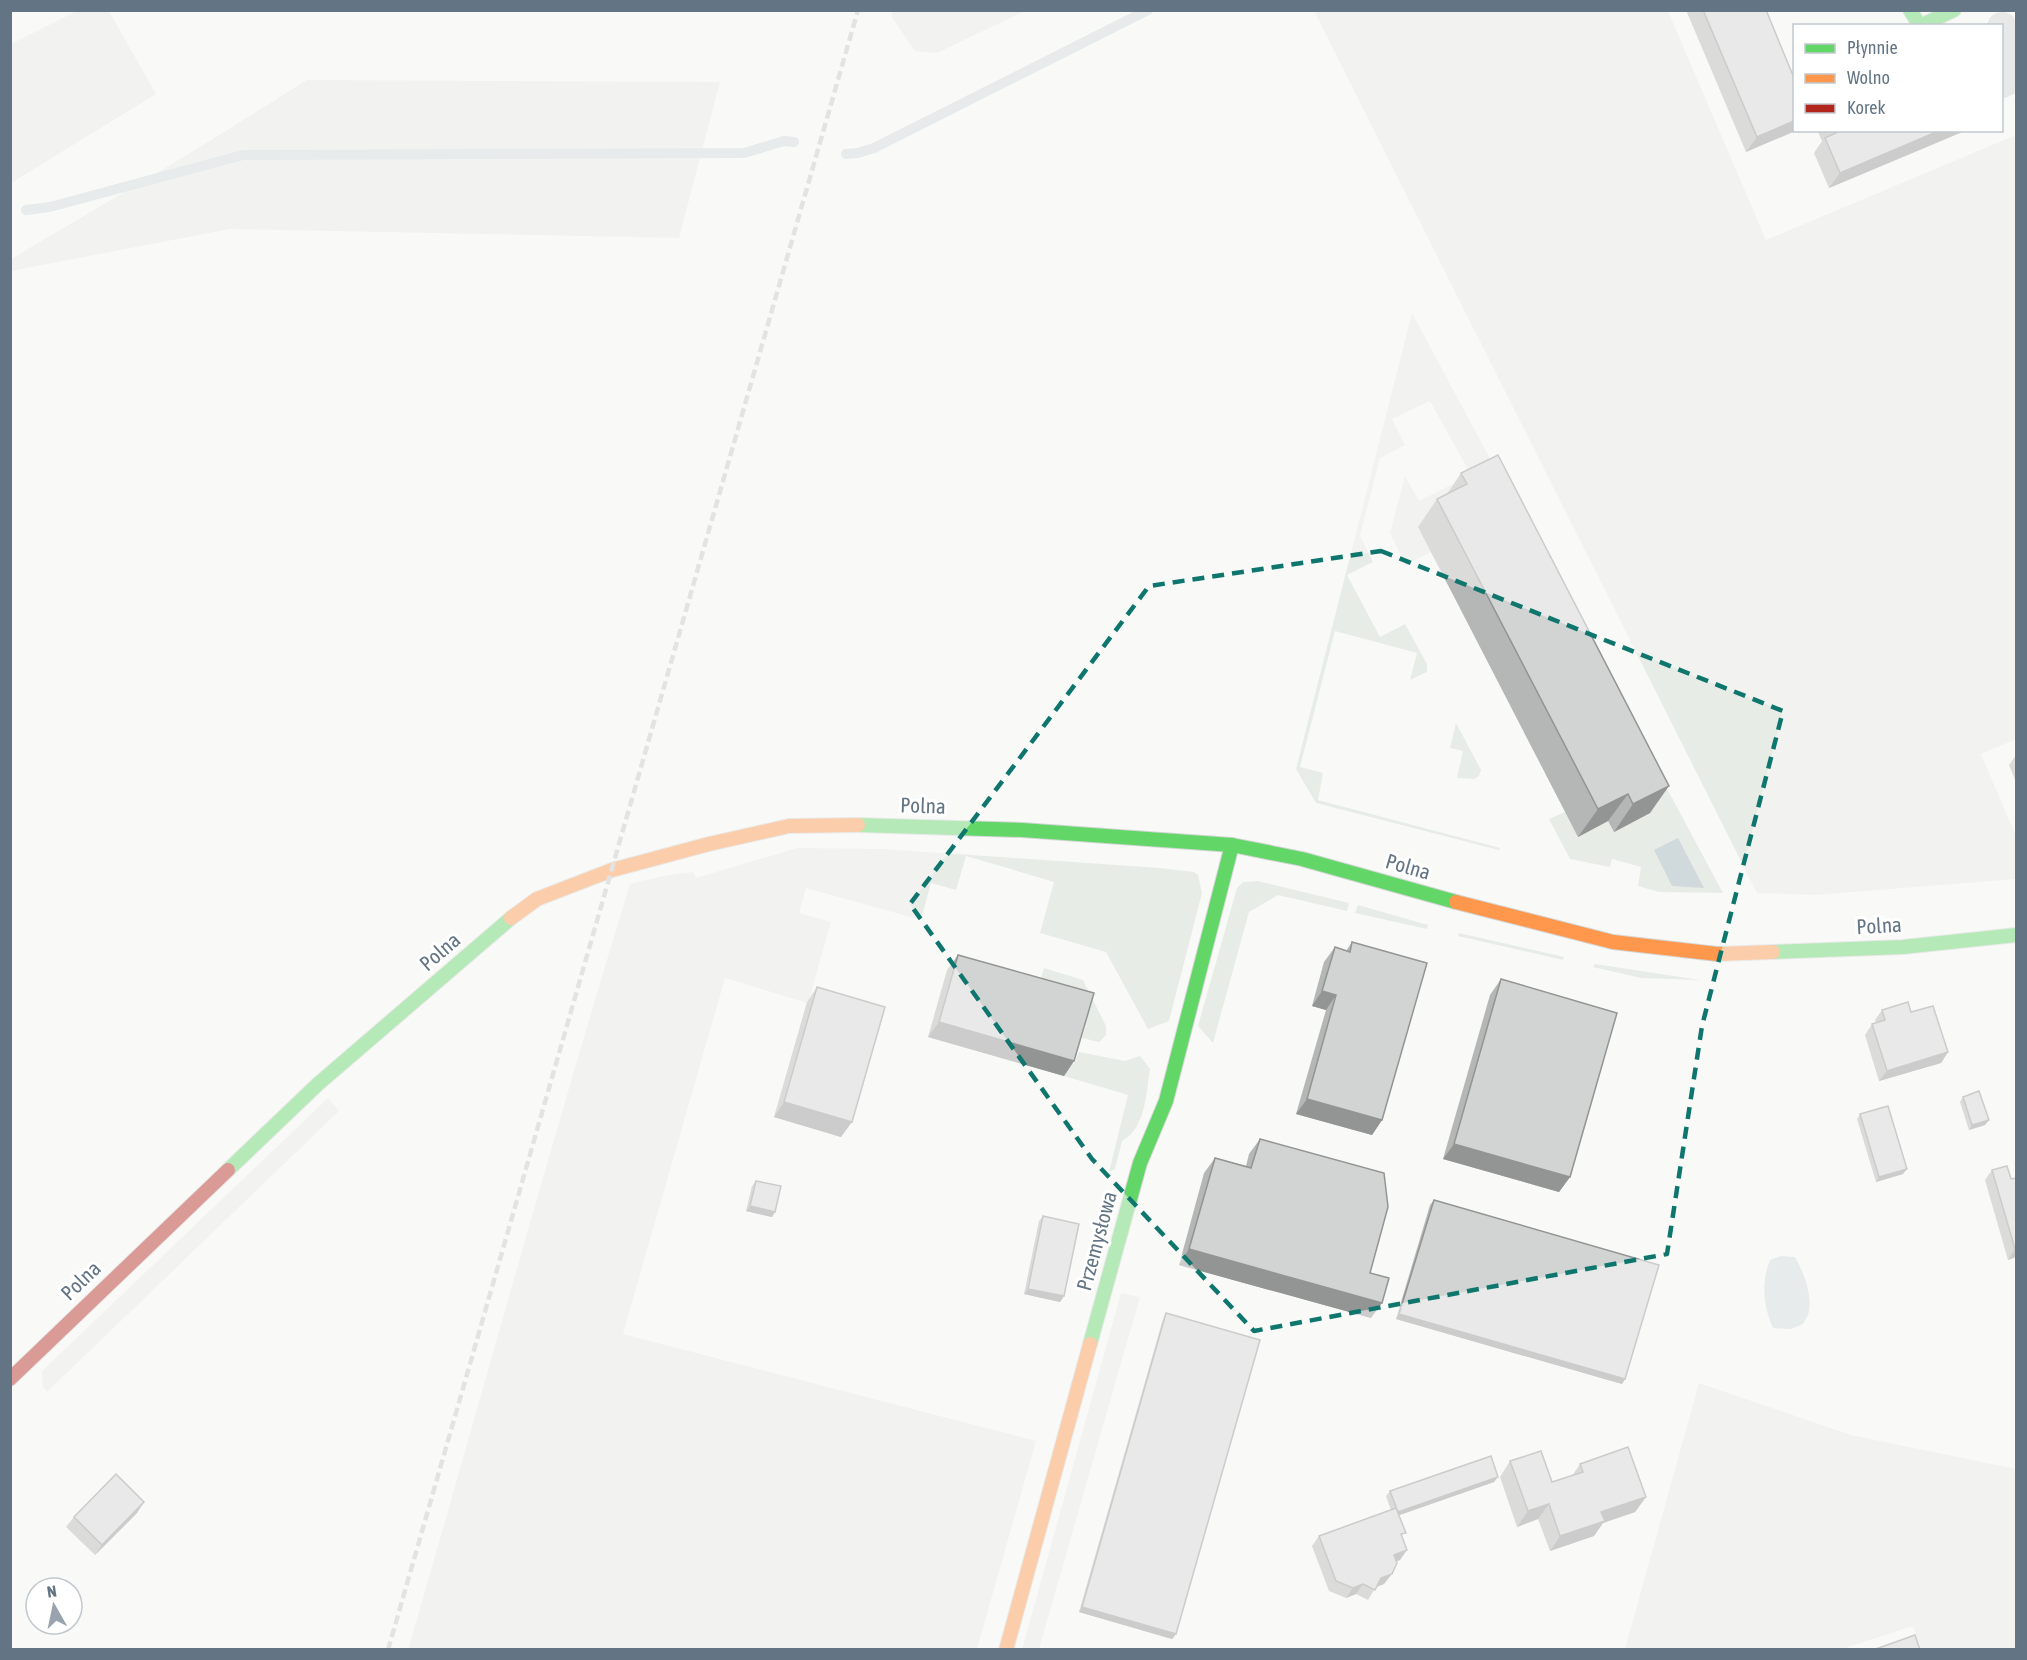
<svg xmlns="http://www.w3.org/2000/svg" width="2027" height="1660" viewBox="0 0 2027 1660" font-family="'Asap Condensed',sans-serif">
  <rect width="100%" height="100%" fill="#f9f9f8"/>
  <g fill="#e8ece6">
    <path d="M893,10H1025V11L937,53L915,51L891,16Z"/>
    <path d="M77,11H109L156,94L11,183V44Z"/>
    <path d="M1314,11H1668L1766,240L2016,135V739L1981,754L2016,836V879L1816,895L1757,893Z"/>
    <path d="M307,80L720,82L679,238L230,229L11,271V259L187,155Z"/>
    <path d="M1412,313L1723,893L1659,892L1638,886L1641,867L1612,859L1610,867L1570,859L1549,819L1565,812L1579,836L1608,821L1614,831L1649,814L1431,552L1406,565L1390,533L1405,476L1419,501L1471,475L1430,401L1392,419L1405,445L1380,458L1360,536L1373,562L1347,575L1380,637L1405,624L1427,664V672L1410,680L1417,653L1335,631L1300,767L1323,773L1318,800L1500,848L1499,850L1316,803L1296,769Z"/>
    <path d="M1456,723L1481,770L1479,776L1474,779L1457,778L1463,751L1450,748Z"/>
    <path d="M797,848L883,849L1160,868L1194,872L1198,875L1202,893L1169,1021L1148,1029L1106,952L1040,933L1054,882L966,856L956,890L931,883L921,920L806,888L799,913L831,922L808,1003L725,978L623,1334L1036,1441L977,1649L408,1650C482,1395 552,1138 630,884L668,875L693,872L696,878Z"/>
    <path d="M1258,881L1349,903L1347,911L1278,895L1249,912L1213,1043L1198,1026L1237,888L1243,882Z"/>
    <path d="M1358,905L1428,925L1427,929L1355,913Z"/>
    <path d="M1459,933L1564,957L1563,960L1458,936Z"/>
    <path d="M1595,964L1700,980L1641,978L1593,967Z"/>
    <path d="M1044,968L1083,980L1106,1026V1035L1099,1042L1082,1038L1086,1025L1079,1023L1036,995Z"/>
    <path d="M1079,1052L1125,1061L1140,1056L1150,1069C1146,1093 1146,1128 1122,1141L1115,1169L1109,1172L1128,1095L1064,1076L1068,1063L1074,1064Z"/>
    <path d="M328,1098L339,1111L47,1392L43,1387L42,1371Z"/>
    <path d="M1121,1293L1140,1297L1039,1649L1022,1650Z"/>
    <path d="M1699,1383L1851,1435L2016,1469V1649H1921L1913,1626L1842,1649H1625Z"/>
  </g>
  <g fill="#d0d9db">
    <path d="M1678,838L1704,888L1672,886L1654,850Z"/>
    <path d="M1781,1256L1795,1257C1803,1271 1812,1293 1809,1310C1809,1315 1805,1320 1803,1324L1791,1329L1773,1328C1763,1306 1761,1282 1770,1260Z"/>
  </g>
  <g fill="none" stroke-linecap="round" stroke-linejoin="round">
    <g stroke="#d0d9db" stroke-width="10">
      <path d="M846,154L858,153L874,148L1148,10"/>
      <path d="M26,210L50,207L243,155L744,153L784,141L794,142"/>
    </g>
    <g stroke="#d5d7d7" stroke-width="16">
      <g id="fast">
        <path d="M1910,10L1920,26L1954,10"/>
        <path d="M858,825L1022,830L1232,845L1302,859L1456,902"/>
        <path d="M1773,952L1903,947L2016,935"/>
        <path d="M228,1170L318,1084L511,918"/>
        <path d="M1090,1344L1140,1163L1166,1101L1232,845"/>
      </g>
    </g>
    <g stroke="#d5d7d7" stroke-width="16">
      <g id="slow">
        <path d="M1456,902L1613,942L1717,954L1773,952"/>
        <path d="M511,918L537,899L612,870L709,844L789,826L858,825"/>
        <path d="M1006,1650L1090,1344"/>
      </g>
    </g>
    <g stroke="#d5d7d7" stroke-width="16">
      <path id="jam" d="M10,1379L228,1170"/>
    </g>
    <g stroke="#d1d2d3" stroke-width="30">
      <path d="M2002,27L2016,59"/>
      <path d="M2002,83L2016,76"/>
    </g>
    <use href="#fast" stroke="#63d668" stroke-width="14"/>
    <use href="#slow" stroke="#ff974d" stroke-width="14"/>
    <use href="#jam" stroke="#b3261e" stroke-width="14"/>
    <path stroke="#c6c8c9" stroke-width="4.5" stroke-dasharray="9 4.5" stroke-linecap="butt" d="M388,1650L858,10"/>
  </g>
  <g fill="#b5b6b6">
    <path d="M1686,10H1766L1794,130L1746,152Z"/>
    <path d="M1817,130H1967L1829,188L1814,153L1822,141Z"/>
    <path d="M1461,473L1650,813L1614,832L1608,821L1578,837L1418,527L1437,499L1447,494Z"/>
    <path d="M2016,755V782L2009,765Z"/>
    <path d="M1352,942L1382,1120L1372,1135L1296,1114L1326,1010L1312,1006L1324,962L1335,947L1346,951Z"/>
    <path d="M958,955L1074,1061L1064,1076L928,1037L947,970Z"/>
    <path d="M1501,979L1570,1177L1559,1192L1443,1159L1490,995Z"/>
    <path d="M817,987L841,1137L774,1117L807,1002Z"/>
    <path d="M1882,1010L1911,1012L1948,1052L1941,1063L1879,1081L1865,1035L1872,1024L1876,1023L1875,1020Z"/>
    <path d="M1963,1097L1989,1120L1985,1125L1969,1130L1960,1102Z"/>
    <path d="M1860,1114L1903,1174L1876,1182L1857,1119Z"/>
    <path d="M1260,1139L1370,1273L1371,1318L1179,1265L1204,1173L1215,1158L1246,1166L1249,1154Z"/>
    <path d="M1992,1170L2011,1179L2016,1178V1257L2008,1260L1985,1180Z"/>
    <path d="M756,1181L775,1212L772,1217L746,1211L752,1186Z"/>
    <path d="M1434,1200L1625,1379L1622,1384L1396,1319L1430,1205Z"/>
    <path d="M1043,1216L1064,1296L1060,1302L1024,1294L1039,1221Z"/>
    <path d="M1166,1313L1176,1634L1172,1639L1079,1612L1163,1319Z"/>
    <path d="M1510,1461L1552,1482L1572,1476L1580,1464L1646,1497L1635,1512L1603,1523L1594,1536L1550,1551L1538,1519L1517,1527L1500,1477Z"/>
    <path d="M1494,1482L1399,1515L1402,1537L1400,1560L1397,1561L1384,1584L1376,1587L1368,1600L1356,1594L1346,1598L1329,1591L1312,1546L1319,1536L1391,1510L1386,1496L1390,1491Z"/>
    <path d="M137,1513L95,1555L66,1527L74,1517Z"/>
  </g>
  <g fill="#939494">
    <path d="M1794,121V130H1798L1746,152L1757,137Z"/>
    <path d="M1941,130H1967L1829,188L1840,173Z"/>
    <path d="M1669,786L1650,813L1614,832L1633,804Z"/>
    <path d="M1628,794L1608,821L1578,837L1598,809Z"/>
    <path d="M1322,991L1336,995L1326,1010L1312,1006Z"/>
    <path d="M939,1022L1074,1061L1064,1076L928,1037Z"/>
    <path d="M1948,1052L1941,1063L1879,1081L1887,1071Z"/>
    <path d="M1307,1099L1382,1120L1372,1135L1296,1114Z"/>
    <path d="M784,1102L852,1122L841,1137L774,1117Z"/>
    <path d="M1989,1120L1985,1125L1969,1130L1972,1125Z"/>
    <path d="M1454,1144L1570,1177L1559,1192L1443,1159Z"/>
    <path d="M1907,1169L1903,1174L1876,1182L1879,1177Z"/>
    <path d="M750,1206L775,1212L772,1217L746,1211Z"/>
    <path d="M1189,1249L1382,1303L1371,1318L1179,1265Z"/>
    <path d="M2015,1249H2016V1257L2008,1260Z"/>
    <path d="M1028,1289L1064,1296L1060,1302L1024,1294Z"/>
    <path d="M1399,1314L1625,1379L1622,1384L1396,1319Z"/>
    <path d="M1498,1477L1494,1482L1394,1517L1397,1512Z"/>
    <path d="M1646,1497L1635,1512L1603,1523L1594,1536L1550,1551L1560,1536L1601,1512Z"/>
    <path d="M144,1502L137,1513L95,1555L102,1545Z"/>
    <path d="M1549,1504L1538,1519L1517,1527L1528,1511Z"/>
    <path d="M1407,1550L1400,1560L1387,1565L1394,1555Z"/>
    <path d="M1392,1574L1384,1584L1373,1588L1381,1578Z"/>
    <path d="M1363,1584L1356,1594L1346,1598L1353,1588Z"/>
    <path d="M1082,1607L1176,1634L1172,1639L1079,1612Z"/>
  </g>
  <g fill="#d2d4d4" stroke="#939494" stroke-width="1.5">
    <path d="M1703,10H1766L1794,78V121L1757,137Z"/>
    <path d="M1834,130H1941L1840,173L1825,138L1836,133Z"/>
    <path d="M1498,455L1669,786L1633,804L1628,794L1598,809L1437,499L1467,484L1461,473Z"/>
    <path d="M1352,942L1427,963L1382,1120L1307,1099L1336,995L1322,991L1335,947L1350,952Z"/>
    <path d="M958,955L1094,993L1074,1061L939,1022Z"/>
    <path d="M1501,979L1617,1013L1570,1177L1454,1144Z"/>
    <path d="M817,987L885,1007L852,1122L784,1102Z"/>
    <path d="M1908,1002L1911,1012L1933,1006L1948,1052L1887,1071L1872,1024L1885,1020L1882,1010Z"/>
    <path d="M1979,1091L1989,1120L1972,1125L1963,1097Z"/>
    <path d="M1888,1106L1907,1169L1879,1177L1860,1114Z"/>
    <path d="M1260,1139L1384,1173L1388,1207L1370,1273L1389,1278L1382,1303L1189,1249L1215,1158L1251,1168Z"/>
    <path d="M2007,1166L2011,1179L2016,1178V1249H2015L1992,1170Z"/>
    <path d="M756,1181L781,1186L775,1212L750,1206Z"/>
    <path d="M1434,1200L1659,1265L1625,1379L1399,1314Z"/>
    <path d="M1043,1216L1079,1224L1064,1296L1028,1289Z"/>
    <path d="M1166,1313L1260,1340L1176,1634L1082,1607Z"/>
    <path d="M1628,1447L1646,1497L1601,1512L1605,1521L1560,1536L1549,1504L1528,1511L1510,1461L1541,1451L1552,1482L1583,1472L1580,1464Z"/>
    <path d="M1491,1456L1498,1477L1398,1512L1390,1491Z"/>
    <path d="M116,1474L144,1502L102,1545L74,1517Z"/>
    <path d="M1396,1508L1406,1533L1401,1534L1407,1550L1394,1555L1397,1563L1392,1574L1381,1578L1375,1590L1363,1584L1353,1588L1336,1581L1319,1536Z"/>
    <path d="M1915,1635L1920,1650H1873Z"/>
  </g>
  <path d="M0 0H2027V1660H0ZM1381,551L1783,711L1702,1026L1667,1254L1254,1331L1092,1159L910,904L1149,586Z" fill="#f9f9f8" fill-opacity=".55" fill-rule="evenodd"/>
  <path fill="none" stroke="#0f766e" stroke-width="4.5" stroke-dasharray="12 8" stroke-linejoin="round" d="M1381,551L1783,711L1702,1026L1667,1254L1254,1331L1092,1159L910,904L1149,586Z"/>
  <g text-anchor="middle" stroke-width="6" stroke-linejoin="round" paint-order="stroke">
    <g font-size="21" fill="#637584" stroke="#fff">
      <text transform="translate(923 806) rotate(2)" y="7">Polna</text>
      <text transform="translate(1408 867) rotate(16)" y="7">Polna</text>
      <text transform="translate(1879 926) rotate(-3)" y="7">Polna</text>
      <text transform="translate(440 952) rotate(-41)" y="7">Polna</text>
      <text transform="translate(1097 1241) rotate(-75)" y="7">Przemysłowa</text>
      <text transform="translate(81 1281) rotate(-44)" y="7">Polna</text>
    </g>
  </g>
  <rect width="2027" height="1660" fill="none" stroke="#637584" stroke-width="24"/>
  <rect x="1793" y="24" width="210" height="108" fill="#ffffff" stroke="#c1c8ce" stroke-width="1.5"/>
  <rect x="1805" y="44" width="30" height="9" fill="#63d668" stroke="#c1c8ce" stroke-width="1.5"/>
  <text x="1847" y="54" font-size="18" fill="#637584">Płynnie</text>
  <rect x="1805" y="74" width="30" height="9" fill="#ff974d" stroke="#c1c8ce" stroke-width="1.5"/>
  <text x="1847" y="84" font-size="18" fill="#637584">Wolno</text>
  <rect x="1805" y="104" width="30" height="9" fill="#b3261e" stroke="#c1c8ce" stroke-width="1.5"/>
  <text x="1847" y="114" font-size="18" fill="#637584">Korek</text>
  <g transform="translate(54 1606) rotate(351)"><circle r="28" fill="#ffffff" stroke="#c1c8ce" stroke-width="1.5"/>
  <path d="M0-4.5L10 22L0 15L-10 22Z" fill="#98a3ad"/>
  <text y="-9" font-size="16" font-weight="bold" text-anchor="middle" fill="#637584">N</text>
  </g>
</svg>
